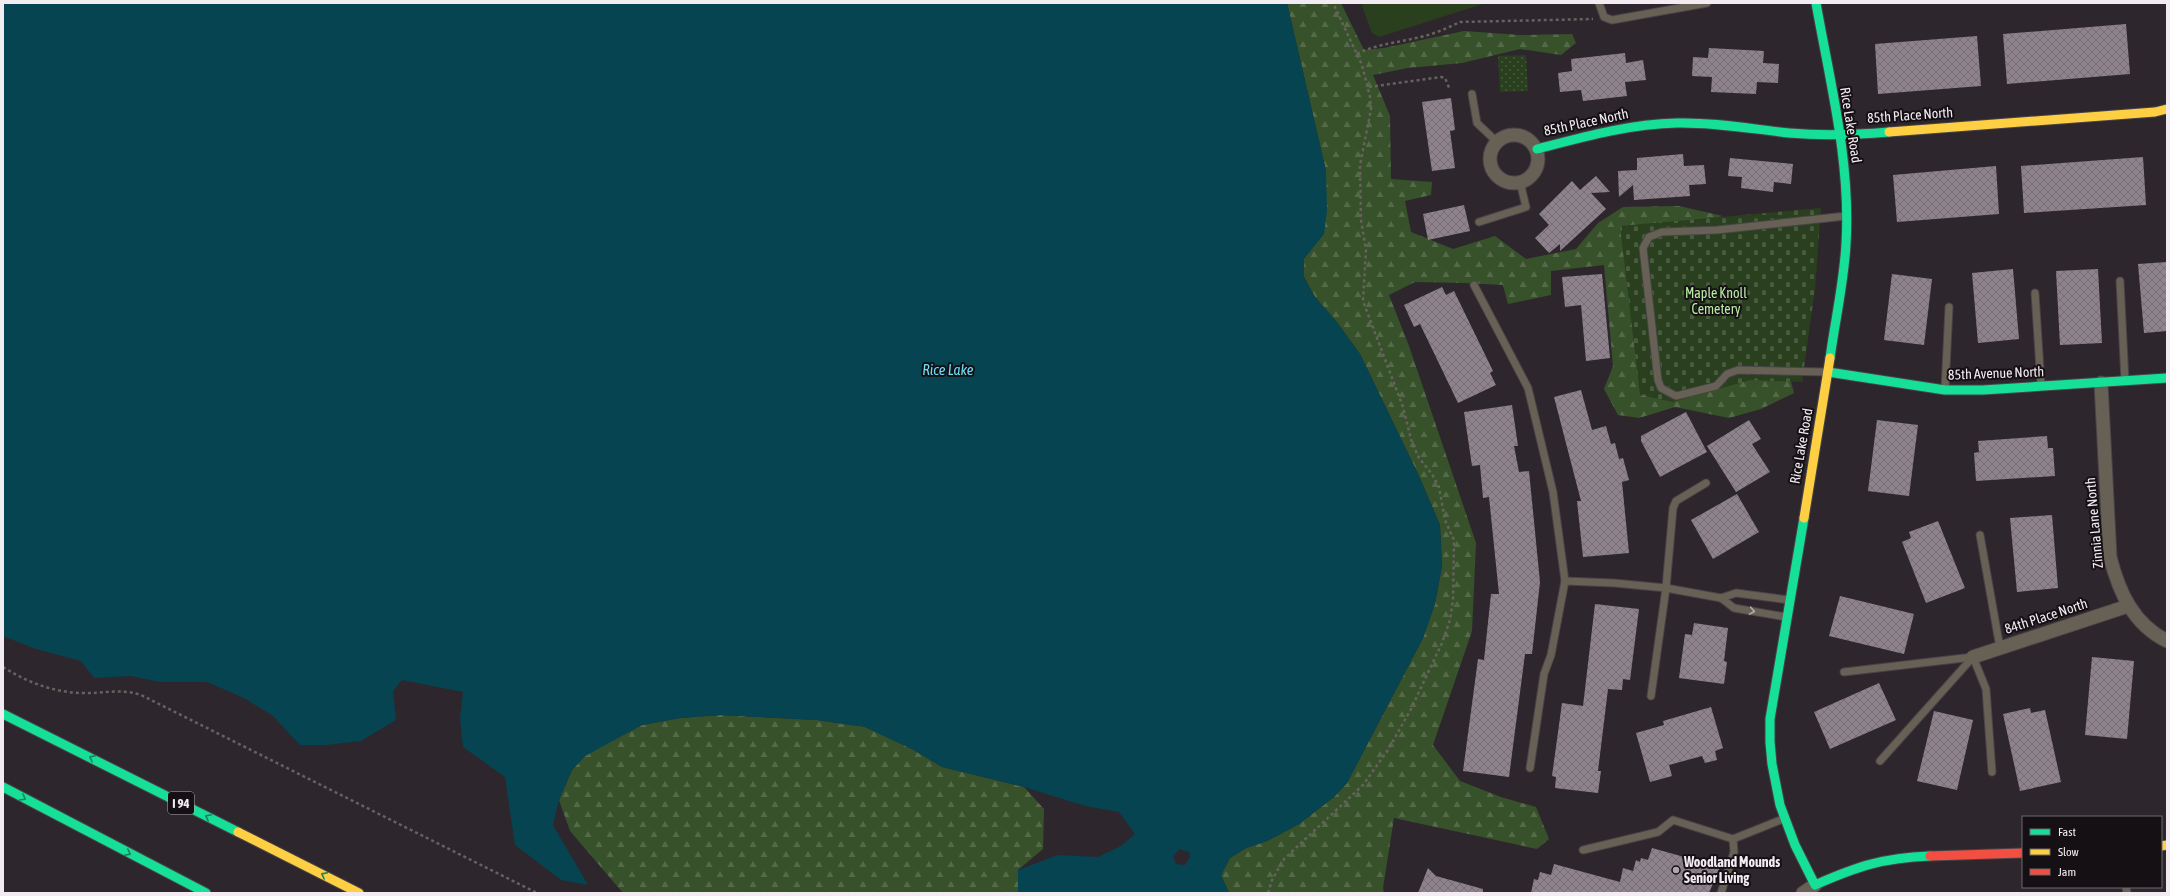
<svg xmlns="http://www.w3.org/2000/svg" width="2170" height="896" viewBox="0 0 2170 896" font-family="'Asap Condensed',sans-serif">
  <defs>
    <pattern id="grass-dots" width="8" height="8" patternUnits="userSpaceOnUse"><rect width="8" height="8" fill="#293f1e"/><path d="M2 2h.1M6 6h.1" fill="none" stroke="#485b3f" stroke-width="1.8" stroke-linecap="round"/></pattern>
    <pattern id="forest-firs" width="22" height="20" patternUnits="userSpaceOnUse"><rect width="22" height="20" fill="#37512a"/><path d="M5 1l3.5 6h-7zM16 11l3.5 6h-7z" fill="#546a49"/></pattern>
    <pattern id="cemetery-stones" width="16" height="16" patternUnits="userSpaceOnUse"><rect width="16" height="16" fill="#293f1e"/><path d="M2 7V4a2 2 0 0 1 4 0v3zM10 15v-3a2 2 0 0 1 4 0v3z" fill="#485b3f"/></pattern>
    <pattern id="building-cross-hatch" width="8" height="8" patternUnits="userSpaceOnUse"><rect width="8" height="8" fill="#8e828d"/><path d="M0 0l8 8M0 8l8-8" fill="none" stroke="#766d75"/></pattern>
  </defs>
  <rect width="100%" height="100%" fill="#2d272d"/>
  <path fill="url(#grass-dots)" d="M1526,55L1528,91L1500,92L1498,56Z"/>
  <g fill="url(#forest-firs)">
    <path d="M1287,3H1341L1364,50L1384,48L1464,31L1520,35L1572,34L1576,43L1561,55L1520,49L1462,63L1408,68L1373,75L1390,116L1391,179L1432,182L1431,195L1405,201L1411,232L1453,249L1495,236L1526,259L1576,249L1598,223L1623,207L1679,206L1723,216L1698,222L1788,370L1794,393L1761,409L1729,418L1675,407L1639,418L1618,415L1604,389L1613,366L1604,265L1551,271V295L1508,304L1503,285L1466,283L1415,282L1389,295L1409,346L1476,543L1472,631L1433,745L1460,781L1501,797L1536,807L1549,839L1537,849L1394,818L1383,888L1384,893H1229L1221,875L1230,858L1246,848L1267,841L1299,824L1334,797L1347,783L1423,638L1435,604L1442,566L1440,525L1419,476L1360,354L1336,321L1315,297L1304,277L1303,259L1313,246L1326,171Z"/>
    <path d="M721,715L817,720L865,727L912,749L942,767L1024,787L1044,809L1043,849L1018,870V893H623L570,831L559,800L572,770L585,756L607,743L642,725L680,718Z"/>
  </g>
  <path fill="url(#cemetery-stones)" d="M1821,208L1815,289L1802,382L1750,380L1673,402L1640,395L1620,226Z"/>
  <path fill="#293f1e" d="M1361,3H1486L1379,37L1372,33Z"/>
  <path fill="#054450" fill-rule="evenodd" d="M3,3H1287L1326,171L1327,210L1324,234L1304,259V278L1315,297L1336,321L1360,354L1419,476L1440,525L1442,566L1435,604L1423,638L1347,783L1334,797L1299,824L1267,841L1246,848L1230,858L1221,875L1229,893H1018V870L1058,855L1098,857L1121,846L1135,834L1119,812L1085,806L1024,787L942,767L912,749L865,727L817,720L721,715L680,718L642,725L585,756L572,770L559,800L553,825L588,885L561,880L515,845L505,777L463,747L460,719L463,692L402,680L393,691L396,720L361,741L326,745H300L273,716L244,698L207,682H160L131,676L94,678L81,661L36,649L3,636ZM1179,849L1189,852L1190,857L1185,865L1176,864L1173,857Z"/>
  <g fill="url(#building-cross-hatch)">
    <path d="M2126,24L2130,74L2007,84L2003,34Z"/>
    <path d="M1977,36L1981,86L1878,94L1875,44Z"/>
    <path d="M1709,48L1764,51L1763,63L1779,64L1778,83L1757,82L1756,94L1711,92L1712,77L1692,76L1693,57L1708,58Z"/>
    <path d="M1625,53L1626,63L1643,60L1646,80L1625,82L1627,96L1583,101L1581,90L1560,92L1558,73L1572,71L1571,59Z"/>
    <path d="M1451,98L1455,130L1450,131L1455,168L1432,171L1422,102Z"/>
    <path d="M1683,154L1684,166L1704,165L1706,184L1689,185L1690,196L1634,200L1633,185L1619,197L1618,171L1637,170V158Z"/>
    <path d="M2143,157L2146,205L2024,213L2021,166Z"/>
    <path d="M1730,158L1793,164L1791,184L1774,182L1773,192L1741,188L1742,177L1728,176Z"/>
    <path d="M1996,166L1999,214L1897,222L1893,175Z"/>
    <path d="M1596,176L1610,192L1591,193L1606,209L1560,251V244L1549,253L1535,238L1549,225L1539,214L1572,181L1580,190Z"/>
    <path d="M1464,205L1470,231L1428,240L1423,214Z"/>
    <path d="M2167,262V331L2144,333L2138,264Z"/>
    <path d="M2013,269L2019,339L1978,343L1972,273Z"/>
    <path d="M2098,269L2102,343L2060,345L2056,271Z"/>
    <path d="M1602,274L1610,358L1586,361L1581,305L1565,307L1562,277Z"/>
    <path d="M1892,274L1932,279L1924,345L1884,340Z"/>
    <path d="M1442,287L1446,295L1454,291L1493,371L1490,373L1496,385L1458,403L1420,324L1414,327L1404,305Z"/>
    <path d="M1581,390L1592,430L1606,426L1611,444L1615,443L1619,459L1623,458L1629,480L1622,482L1629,553L1583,557L1577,501H1581L1554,397Z"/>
    <path d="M1512,405L1518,446H1514L1519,472L1529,471L1540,582L1532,654H1525L1509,777L1463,771L1478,659L1484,660L1491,594H1499L1489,497L1483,498L1480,465L1472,466L1464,412Z"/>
    <path d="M1686,412L1707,452L1660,477L1641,441V436Z"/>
    <path d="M1749,420L1761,439L1752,444L1770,472L1736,492L1707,446Z"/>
    <path d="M1877,420L1918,425L1909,496L1868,491Z"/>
    <path d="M2047,436L2048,448H2053L2055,476L1976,481L1974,453L1979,452L1978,441Z"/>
    <path d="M1737,494L1759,532L1713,559L1691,520Z"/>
    <path d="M2052,515L2058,588L2017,592L2010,518Z"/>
    <path d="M1938,521L1965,588L1926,603L1902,542L1911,538L1909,532Z"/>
    <path d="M1840,596L1914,614L1904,654L1829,636Z"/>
    <path d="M1595,604L1639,609L1630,680L1623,679L1622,690L1608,689L1598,771H1601L1598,793L1555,788L1556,777L1552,776L1562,703L1583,706Z"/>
    <path d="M1694,623L1728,628L1724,661L1727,662L1724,684L1679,678L1685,634L1692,635Z"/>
    <path d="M2092,657L2134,661L2127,739L2085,735Z"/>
    <path d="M1879,683L1896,720L1830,749L1814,712Z"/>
    <path d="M1711,707L1723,748L1715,751L1717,760L1705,763L1702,756L1669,765L1672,776L1650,782L1636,733L1664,725L1663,721Z"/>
    <path d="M2030,708L2031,713L2045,710L2061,782L2020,791L2003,714Z"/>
    <path d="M1934,711L1973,720L1957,790L1917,781Z"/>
    <path d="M1652,848L1720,867L1709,893H1531L1534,879L1538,880L1540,872L1551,875L1554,864L1620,882L1623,868L1633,871L1636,860L1640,862L1641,858L1648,860Z"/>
    <path d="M1428,868L1436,876L1483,889V893H1418Z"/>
  </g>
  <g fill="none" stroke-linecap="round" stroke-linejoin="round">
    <g stroke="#484348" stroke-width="9">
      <g id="lane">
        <path d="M1599,3L1604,17L1612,20L1707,3"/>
        <path d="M1472,94L1477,123L1497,142"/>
        <path d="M1479,222L1526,207L1520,182"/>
        <path d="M2120,281L2125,381"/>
        <path d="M1474,285L1528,388L1553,492L1565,581"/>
        <path d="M2035,293L2041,385"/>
        <path d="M1827,372L1738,370L1727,374L1716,386L1676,396L1661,388L1658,380L1643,248L1649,237L1662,232L1717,230L1846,216"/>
        <path d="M1945,389L1949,307"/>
        <path d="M1980,535L2000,648"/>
        <path d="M1721,598L1734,608L1786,617"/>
        <path d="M1973,657L1986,689L1992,772"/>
        <path d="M1844,672L1973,657"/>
        <path d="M1651,696L1666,588L1673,508L1676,501L1706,483"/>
        <path d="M1880,761L1973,657"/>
        <path d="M1530,768L1544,674L1551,655L1565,581L1614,583L1666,588L1721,598L1736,593L1789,600"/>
        <path d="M1583,850L1658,832L1673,820L1733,839L1783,819"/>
        <path d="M2126,887L2127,893"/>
        <path d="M1721,893L1734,852L1733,839"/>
      </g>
    </g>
    <g stroke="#484348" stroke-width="15">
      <g id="street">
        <circle cx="1514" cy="159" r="24"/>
        <path d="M2101,383L2110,557C2119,592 2133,624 2167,641"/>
        <path d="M1973,657L2128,606"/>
        <path d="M1803,893L1815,885"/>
      </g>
    </g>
    <g stroke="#484348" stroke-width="11">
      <g id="fast">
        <path d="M1816,3C1830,82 1851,163 1846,244C1844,282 1835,321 1830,358"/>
        <path d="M1537,149C1583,137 1629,124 1677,123C1714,122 1751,129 1789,133C1822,136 1855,135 1889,132"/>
        <path d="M1828,372L1945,390H1983L2167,378"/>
        <path d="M1804,518L1770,719V742L1772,764L1780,805L1795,845L1815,885C1858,866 1883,858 1930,856"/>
        <path d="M3,714L238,832"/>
        <path d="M3,787L206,893"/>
      </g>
    </g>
    <g stroke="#484348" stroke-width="11">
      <g id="slow">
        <path d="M1889,132L2155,112L2167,109"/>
        <path d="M1804,518L1830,358"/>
        <path d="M238,832L359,893"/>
        <path d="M2161,846L2167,845"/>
      </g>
    </g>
    <g stroke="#484348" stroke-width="11">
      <path id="jam" d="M1930,856L2023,853"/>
    </g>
    <g stroke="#67625e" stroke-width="2.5" stroke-dasharray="3 3" stroke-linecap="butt">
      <path d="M1357,54C1376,44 1396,43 1416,38C1431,35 1446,29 1460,22L1593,19"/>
      <path d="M1369,87L1441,77L1445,78L1450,90"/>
      <path d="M3,667C27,682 52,692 81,693C102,694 120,688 141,695L537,893"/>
      <path d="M1268,893L1272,880L1284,859L1363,785L1388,750L1411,709L1442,643L1450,620L1453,600L1454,540L1445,520L1439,487L1432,474L1419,458L1412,443L1403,407L1363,301L1366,250L1361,220L1360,165L1371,109L1370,97L1362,65L1333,3"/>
    </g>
    <use href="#lane" stroke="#676055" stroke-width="7"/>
    <use href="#street" stroke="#676055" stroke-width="13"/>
    <use href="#fast" stroke="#16e098" stroke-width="9"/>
    <use href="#slow" stroke="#ffcf43" stroke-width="9"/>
    <use href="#jam" stroke="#f24e42" stroke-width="9"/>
  </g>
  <defs><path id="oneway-chevron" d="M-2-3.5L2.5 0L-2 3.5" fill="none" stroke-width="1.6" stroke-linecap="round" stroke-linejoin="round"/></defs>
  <use stroke="#b4acab" href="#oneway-chevron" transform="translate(1752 611) rotate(10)"/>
  <g stroke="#16825d">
    <use href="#oneway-chevron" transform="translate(92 758) rotate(-153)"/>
    <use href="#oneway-chevron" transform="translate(23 798) rotate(30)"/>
    <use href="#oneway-chevron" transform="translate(208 817) rotate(-153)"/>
    <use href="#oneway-chevron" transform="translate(128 853) rotate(27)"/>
    <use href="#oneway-chevron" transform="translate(324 875) rotate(-153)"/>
  </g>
  <circle fill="#aea6ad" stroke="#151014" stroke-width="1.5" cx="1676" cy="870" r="4"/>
  <g text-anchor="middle" stroke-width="4" stroke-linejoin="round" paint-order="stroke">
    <rect fill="#151014" stroke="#b0a9af" stroke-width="1" x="168" y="792" width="26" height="22" rx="3"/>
    <g font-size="13" font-weight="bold" fill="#f3ebf2">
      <text x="181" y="808">I 94</text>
    </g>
    <g font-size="14" fill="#f3ebf2" stroke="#151014">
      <text transform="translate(1910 115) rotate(-4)" y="5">85th Place North</text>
      <text transform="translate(1586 122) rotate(-12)" y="5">85th Place North</text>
      <text transform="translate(1851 125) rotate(81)" y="5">Rice Lake Road</text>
      <text transform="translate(1996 373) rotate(-2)" y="5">85th Avenue North</text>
      <text transform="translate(1801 446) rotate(-80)" y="5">Rice Lake Road</text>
      <text transform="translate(2094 523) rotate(-95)" y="5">Zinnia Lane North</text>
      <text transform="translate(2046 616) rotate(-18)" y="5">84th Place North</text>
    </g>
    <g font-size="14" fill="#b8eca3" stroke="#151014">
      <text x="1716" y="298">Maple Knoll<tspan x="1716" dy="16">Cemetery</tspan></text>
    </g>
    <g font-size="14" font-weight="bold" fill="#f3ebf2" stroke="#151014" text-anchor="start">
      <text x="1684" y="867">Woodland Mounds<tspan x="1684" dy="16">Senior Living</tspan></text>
    </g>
    <g font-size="15" font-style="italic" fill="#6bdff8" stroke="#151014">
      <text x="948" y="375">Rice Lake</text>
    </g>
  </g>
  <rect width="2170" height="896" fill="none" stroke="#f3ebf2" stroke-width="8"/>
  <rect x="2022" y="816" width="140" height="72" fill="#151014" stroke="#6e686d"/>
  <rect x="2030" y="829" width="20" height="6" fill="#16e098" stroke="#6e686d"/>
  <text x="2058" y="836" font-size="12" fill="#f3ebf2">Fast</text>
  <rect x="2030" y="849" width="20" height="6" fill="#ffcf43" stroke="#6e686d"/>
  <text x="2058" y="856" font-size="12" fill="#f3ebf2">Slow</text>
  <rect x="2030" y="869" width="20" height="6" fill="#f24e42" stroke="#6e686d"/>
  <text x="2058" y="876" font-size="12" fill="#f3ebf2">Jam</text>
</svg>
